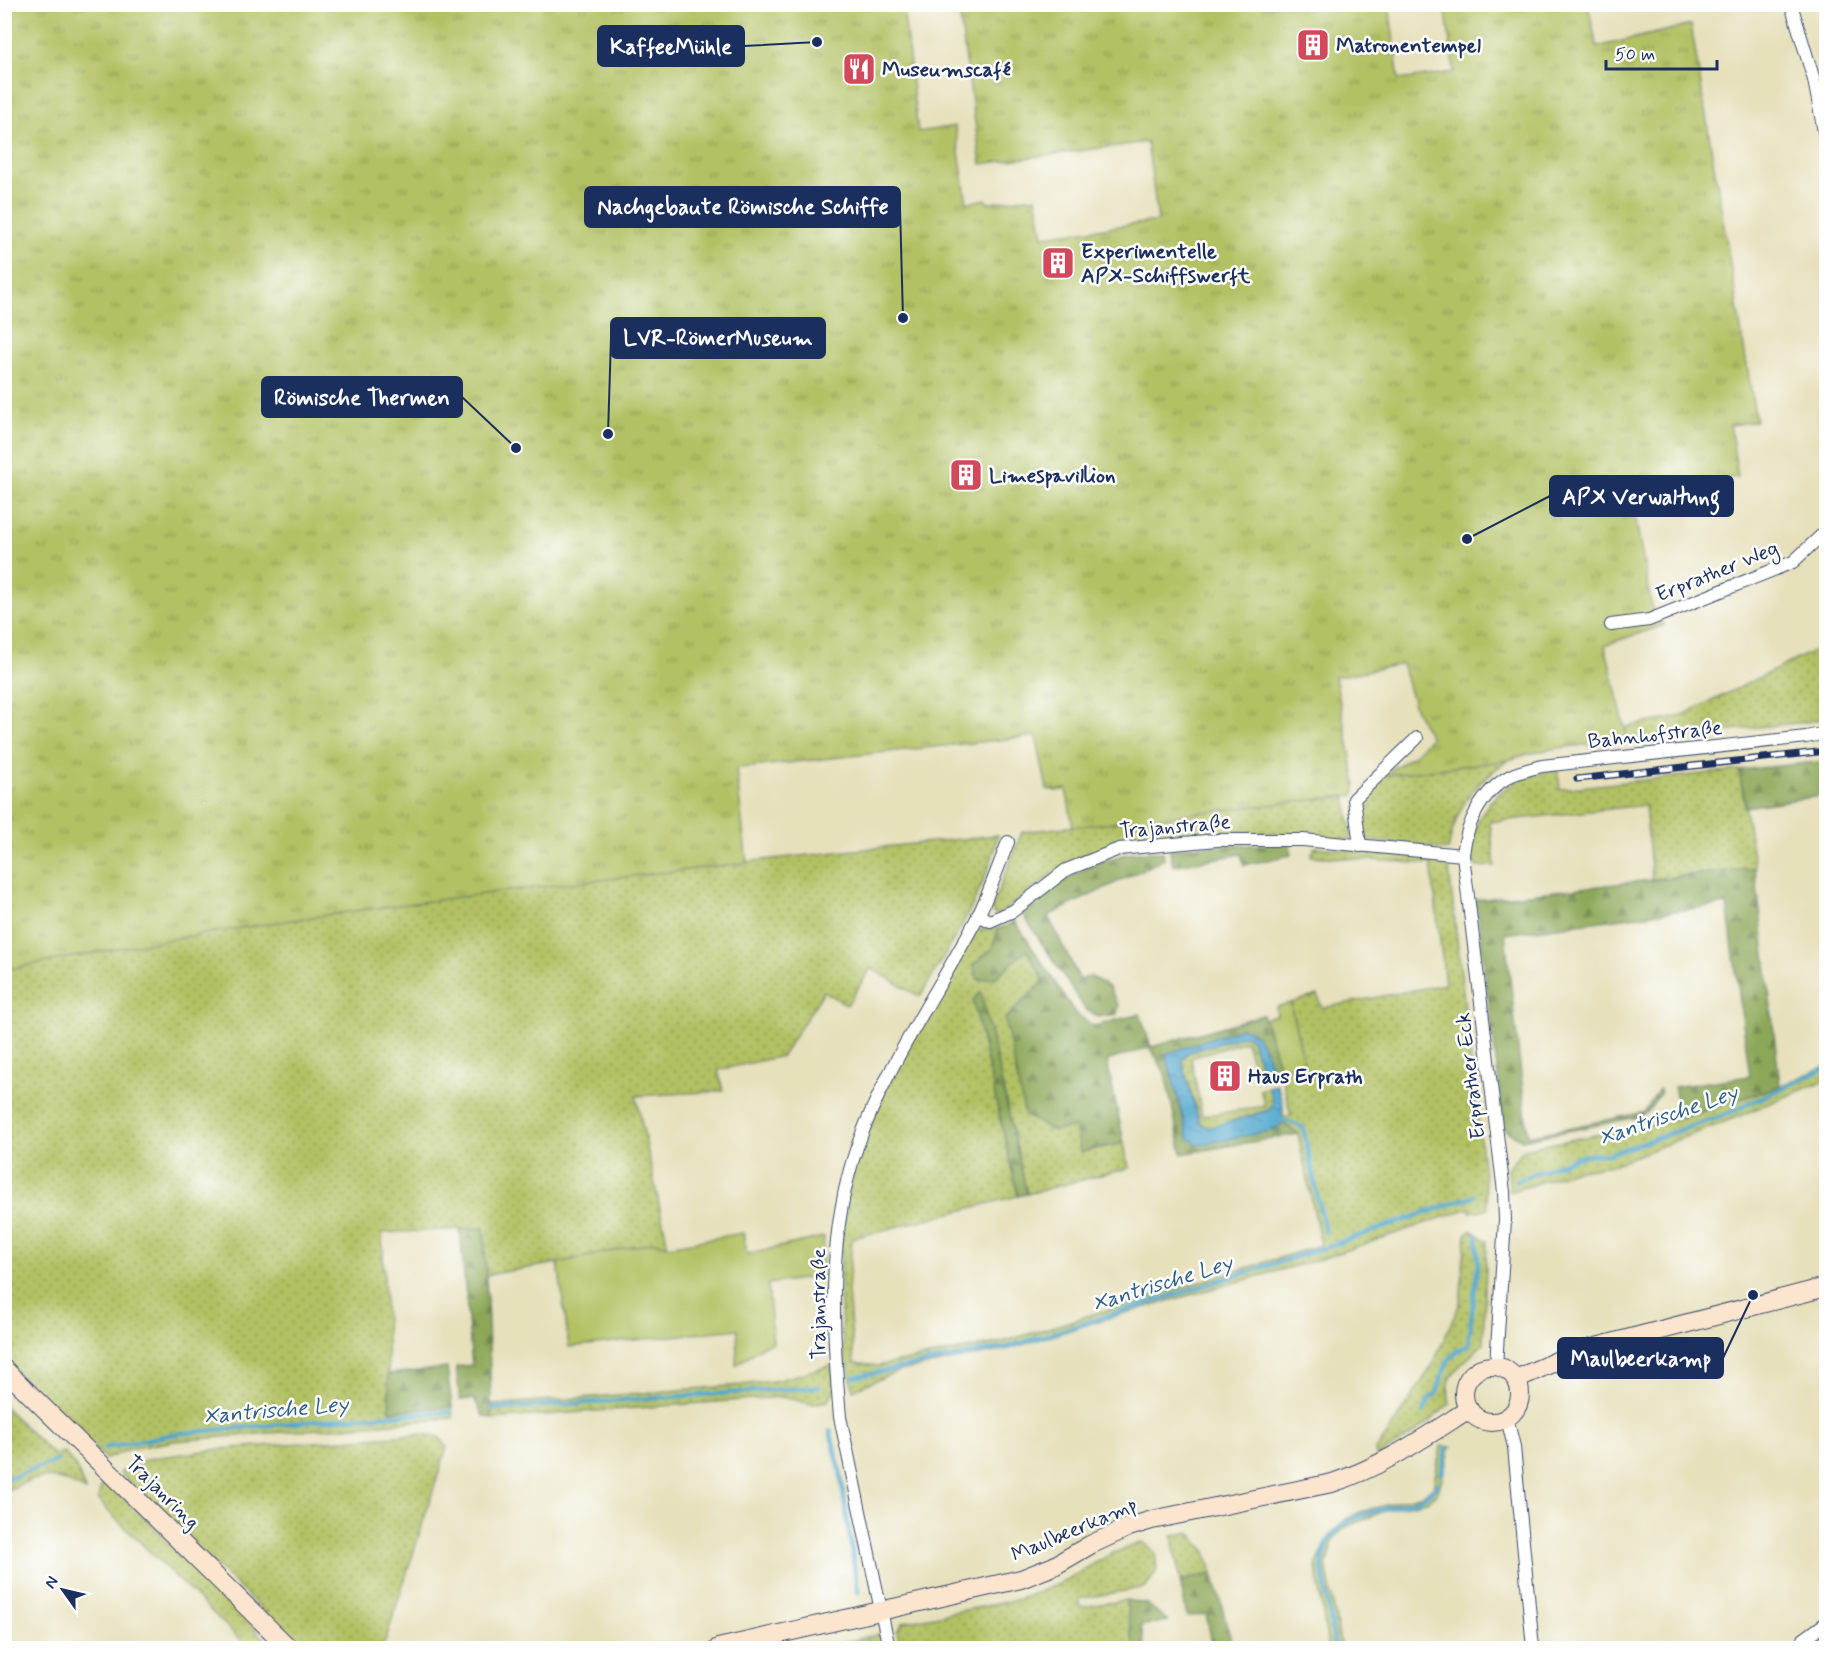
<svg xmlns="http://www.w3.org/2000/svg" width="1831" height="1653" viewBox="0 0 1831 1653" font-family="Mynerve,sans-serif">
  <defs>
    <pattern id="grass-dots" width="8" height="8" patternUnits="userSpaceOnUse" patternTransform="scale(1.5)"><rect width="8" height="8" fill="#b2c163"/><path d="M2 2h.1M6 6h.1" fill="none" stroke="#909d55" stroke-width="1.8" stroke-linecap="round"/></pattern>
    <pattern id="forest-firs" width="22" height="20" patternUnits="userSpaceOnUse" patternTransform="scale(1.5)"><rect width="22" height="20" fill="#8da759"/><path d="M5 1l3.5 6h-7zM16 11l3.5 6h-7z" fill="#72884d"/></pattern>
    <pattern id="park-tufts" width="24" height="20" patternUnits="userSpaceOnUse" patternTransform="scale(1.5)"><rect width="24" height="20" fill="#b2c163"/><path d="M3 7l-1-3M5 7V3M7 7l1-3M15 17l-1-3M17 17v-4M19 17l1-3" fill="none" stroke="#909d55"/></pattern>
    <pattern id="water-ripples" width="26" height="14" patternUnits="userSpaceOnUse" patternTransform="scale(1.5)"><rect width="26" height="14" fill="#4da5ca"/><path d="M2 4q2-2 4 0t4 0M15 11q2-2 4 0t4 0" fill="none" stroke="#3f87a7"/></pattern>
  </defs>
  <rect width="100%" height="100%" fill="#fff"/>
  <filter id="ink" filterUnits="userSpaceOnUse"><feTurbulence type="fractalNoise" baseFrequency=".0167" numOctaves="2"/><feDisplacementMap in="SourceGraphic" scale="12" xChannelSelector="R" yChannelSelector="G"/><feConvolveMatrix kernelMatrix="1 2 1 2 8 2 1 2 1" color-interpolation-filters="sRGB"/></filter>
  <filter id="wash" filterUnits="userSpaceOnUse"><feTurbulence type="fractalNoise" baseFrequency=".008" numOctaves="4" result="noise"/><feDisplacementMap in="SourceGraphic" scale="24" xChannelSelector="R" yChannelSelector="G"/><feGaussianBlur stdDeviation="1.35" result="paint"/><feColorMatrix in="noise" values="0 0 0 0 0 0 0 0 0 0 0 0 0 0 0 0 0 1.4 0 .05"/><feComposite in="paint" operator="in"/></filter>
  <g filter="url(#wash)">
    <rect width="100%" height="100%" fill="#e6e0bb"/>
    <g fill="url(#grass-dots)" stroke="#667860" stroke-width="1.5">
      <path d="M1826,645V718L1806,722L1628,741L1625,727L1679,717Z"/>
      <path d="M1509,760C1472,783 1456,807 1448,850L1363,840L1358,800L1381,776Z"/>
      <path d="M1558,770L1560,789L1739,770L1755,868L1652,879L1645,805L1490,822L1495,866L1477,867L1469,857C1476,803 1504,777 1558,770Z"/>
      <path d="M1345,796L1352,836L1349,840L1251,832L1189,834L1131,841L1089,853L1059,869L1000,914H994L991,909L1022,832Z"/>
      <path d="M998,835C986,893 949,946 920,997L871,968L847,1005L824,991L782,1056L718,1070L723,1091L636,1096L668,1246L654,1242L558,1263L486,1275L484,1228L382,1233L390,1411L452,1407L453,1418L174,1441L130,1449L106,1459L5,1360L4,970C332,903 666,870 998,835Z"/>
      <path d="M1315,847L1448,860L1488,1209L1470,1212V1208L1324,1258L1125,1313L1009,1349L896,1372L853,1390L848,1364L845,1363C838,1297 837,1229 856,1165C881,1081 932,1006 976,930L999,928L991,950L973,965L996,977L1027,949L1045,981L1081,1152L1124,1143L1129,1168L1027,1194L981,992L973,1000L1018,1196L852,1238L848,1292L854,1363L878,1366L1002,1342L1321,1245L1298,1134L1283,1123V1116H1291L1280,1069L1303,1061L1290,1003L1318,995L1322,1008L1445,984L1431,864L1311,856Z"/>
      <path d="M1245,1035L1251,1039L1265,1078L1257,1080L1246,1041L1191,1058L1202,1116L1265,1106L1260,1090L1268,1087L1273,1102L1269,1110L1208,1128L1200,1122L1182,1061L1187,1053Z"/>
      <path d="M1826,1066V1080L1727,1121L1612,1165L1574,1171L1510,1192L1508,1168L1524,1149L1681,1118L1780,1086Z"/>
      <path d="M1471,1230L1487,1241L1483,1343C1465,1366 1442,1369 1450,1404L1415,1433L1377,1457L1375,1452L1432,1366L1460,1303L1466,1234Z"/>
      <path d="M832,1365L834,1390L828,1401L812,1404L782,1397L492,1419L491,1405L742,1385L779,1380Z"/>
      <path d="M5,1407L54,1455L64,1452L76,1467L86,1491C49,1471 42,1475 5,1491Z"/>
      <path d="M422,1434L439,1437L447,1447L383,1648H303L163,1516L120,1473L134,1464L152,1458L220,1449Z"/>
      <path d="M1441,1446L1451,1447L1438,1492L1427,1501L1389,1509L1346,1527L1334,1538L1326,1565L1341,1648H1328L1316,1566L1330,1535L1346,1519L1360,1512L1422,1495L1433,1487Z"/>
      <path d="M109,1482L274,1648H249L109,1512L98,1499L101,1487Z"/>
      <path d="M1189,1532L1206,1552L1213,1574L1180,1581L1172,1536Z"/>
      <path d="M1142,1542L1155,1552L1157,1570L1146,1587L1079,1599L1081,1607L1126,1600L1134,1648H900L897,1631L904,1622L1020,1599L1059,1584L1111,1554Z"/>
      <path d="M880,1634L883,1648H819Z"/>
    </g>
    <g fill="url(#forest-firs)" stroke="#546b5c" stroke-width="1.5">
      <path d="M1826,761V795L1746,807L1739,770Z"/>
      <path d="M1290,844L1291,855L1244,865L1241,854L1173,866L1170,850L1193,846Z"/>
      <path d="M1135,852H1163L1164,859L1048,916L1080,980L1090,976L1109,987L1119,1006L1117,1014L1098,1017L1085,1009L1022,913L1023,910C1063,879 1084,864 1135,852Z"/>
      <path d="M1755,868L1780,1086L1681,1118L1674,1087L1750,1076L1727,904L1505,934L1528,1136L1645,1112L1659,1089L1661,1092L1648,1112L1638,1117L1522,1140L1502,1128L1501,1100L1476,900Z"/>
      <path d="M1014,920L1075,1013L1094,1026L1140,1014L1151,1047L1263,1015L1281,1072L1273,1074L1264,1047L1250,1029L1166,1054L1188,1137L1274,1130L1283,1123L1298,1134L1182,1154L1165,1073L1150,1047L1107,1061L1124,1143L1081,1152L1075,1127L1054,1131L1025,1116L1005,1019L1044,981L1027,950L996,977L978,980L973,965L991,950L999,928L1006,926Z"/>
      <path d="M981,992L1027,1194L1018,1196L973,1000Z"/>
      <path d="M484,1228L492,1419L483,1416L474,1399L460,1400L456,1367L472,1365L460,1229Z"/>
      <path d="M447,1368L452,1407L390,1411L388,1374Z"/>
      <path d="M1213,1574L1233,1648H1213L1206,1614L1187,1617L1180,1581Z"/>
      <path d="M1126,1600L1147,1604L1168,1621L1141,1626L1145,1648H1134Z"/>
    </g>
    <path fill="url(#park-tufts)" stroke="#667860" stroke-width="1.5" d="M881,4L883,10L903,7L918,132L955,126L967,203L986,199L988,203L1036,197L1043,236L1158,221L1147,142L981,164L959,11L960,5H1389L1399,80L1454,72L1445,5H1588L1597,47L1691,25L1756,421L1730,425L1738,477L1630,488L1652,609L1664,625L1605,645L1628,741C1589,745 1546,746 1509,760L1381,776L1413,756L1431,737C1412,711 1411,692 1402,664L1335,677L1356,784L1354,795L1073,827L1066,789L1056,791L1047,789L1036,736L740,768L736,769L747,863C498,891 250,920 5,970V5Z"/>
    <g fill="#b2c163" stroke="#667860" stroke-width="1.5">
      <path d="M1290,1003L1304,1062L1280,1069L1265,1019L1277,1015L1276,1007Z"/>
      <path d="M743,1233L747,1254L824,1237L822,1276L768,1284L773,1343L765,1345L736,1365L738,1329L569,1347L558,1263L654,1242L668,1246Z"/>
    </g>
    <path fill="url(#water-ripples)" stroke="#346a94" stroke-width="1.5" d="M1241,1028C1263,1032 1267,1056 1273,1074L1265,1078L1251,1039L1245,1035L1187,1053L1182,1061L1199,1122L1209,1128L1269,1110L1273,1102L1268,1087L1277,1084L1283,1105V1123L1274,1130L1198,1145L1188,1137L1166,1054Z"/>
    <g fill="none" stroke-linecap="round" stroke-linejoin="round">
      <g stroke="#4da5ca" stroke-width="4.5">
        <path d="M1277,1121L1283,1120L1303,1127L1325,1232"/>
        <path d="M1516,1181L1569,1160L1586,1155L1609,1154L1722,1116L1826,1068"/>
        <path d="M854,1377L1012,1346L1327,1247L1474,1196"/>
        <path d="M493,1409L819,1387"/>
        <path d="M1423,1412L1429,1399L1436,1394L1447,1362L1457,1351L1468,1345L1478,1262L1477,1236"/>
        <path d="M830,1431L840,1470L858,1592"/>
        <path d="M105,1448L174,1434L358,1417L450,1412"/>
        <path d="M1441,1475L1447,1448"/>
        <path d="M4,1480L58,1460"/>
        <path d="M867,1641L869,1648"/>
        <path d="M1335,1648L1322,1567C1325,1494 1420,1520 1438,1483"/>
      </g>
    </g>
  </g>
  <g filter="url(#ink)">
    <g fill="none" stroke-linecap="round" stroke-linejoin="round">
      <g stroke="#394a6c" stroke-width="14">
        <g id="street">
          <path d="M1791,4L1814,80L1826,142"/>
          <path d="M1611,625L1649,620L1793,562L1826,531"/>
          <path d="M1360,846L1354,799L1417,738"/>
          <path d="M978,915L990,921L1013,911L1066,870L1119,849L1217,840H1303L1463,855"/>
          <path d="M1496,1366L1505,1220L1504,1192L1463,855C1466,824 1482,791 1510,776C1520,771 1531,769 1542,766L1806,737L1826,733"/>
          <path d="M1507,1418L1514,1447L1533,1648"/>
          <path d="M1804,1639L1826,1623"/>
          <path d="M889,1648L840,1417C832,1328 827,1233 857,1147C886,1065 937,994 977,918C989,894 998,867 1008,842"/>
        </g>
      </g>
      <g stroke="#394a6c" stroke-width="20">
        <g id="secondary">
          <circle cx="1492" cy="1394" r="28"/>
          <path d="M4,1369L289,1648"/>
          <path d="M1516,1379L1577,1352L1826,1287"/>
          <path d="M718,1648L1021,1579L1054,1566L1090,1545L1129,1527L1152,1520L1332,1483C1382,1467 1425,1437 1469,1409"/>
        </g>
      </g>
      <use href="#street" stroke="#fff" stroke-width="12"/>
      <use href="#secondary" stroke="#fce5cf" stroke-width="18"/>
      <g stroke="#1b2f5e" stroke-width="7">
        <path id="rail" d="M1577,779L1826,751"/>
      </g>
      <use href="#rail" stroke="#fff" stroke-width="4.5" stroke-dasharray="14" stroke-linecap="butt"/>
    </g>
  </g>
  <defs>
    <g id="building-square" transform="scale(1.725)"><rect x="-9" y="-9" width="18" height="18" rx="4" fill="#d1495b" stroke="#fff"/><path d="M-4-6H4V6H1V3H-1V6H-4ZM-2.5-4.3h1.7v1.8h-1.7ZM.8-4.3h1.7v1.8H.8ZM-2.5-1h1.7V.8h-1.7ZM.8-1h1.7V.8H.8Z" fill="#fff"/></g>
    <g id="restaurant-square" transform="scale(1.725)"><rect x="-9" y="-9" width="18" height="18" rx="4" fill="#d1495b" stroke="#fff"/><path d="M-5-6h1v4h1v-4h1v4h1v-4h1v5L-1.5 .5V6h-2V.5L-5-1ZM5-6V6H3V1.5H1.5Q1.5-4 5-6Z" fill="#fff"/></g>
  </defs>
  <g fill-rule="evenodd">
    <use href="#building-square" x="1313" y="45"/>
    <use href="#restaurant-square" x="859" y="69"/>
    <use href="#building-square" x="1058" y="263"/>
    <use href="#building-square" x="966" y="475"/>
    <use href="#building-square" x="1225" y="1076"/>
  </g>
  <g text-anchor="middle" stroke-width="5" stroke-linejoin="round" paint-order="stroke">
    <g font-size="21" font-weight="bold" fill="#1b2f5e" stroke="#fff" text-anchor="start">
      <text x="1336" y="52">Matronentempel</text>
      <text x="882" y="76">Museumscafé</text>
      <text x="1081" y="258">Experimentelle<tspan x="1081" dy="24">APX-Schiffswerft</tspan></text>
      <text x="989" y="482">Limespavillion</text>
      <text x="1248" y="1083">Haus Erprath</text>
    </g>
    <g font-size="21" fill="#1b2f5e" stroke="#fff">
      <text transform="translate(1717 571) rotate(-22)" y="7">Erprather Weg</text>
      <text transform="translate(1655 734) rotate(-6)" y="7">Bahnhofstraße</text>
      <text transform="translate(1175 826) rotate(-5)" y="7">Trajanstraße</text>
      <text transform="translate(1470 1076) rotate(-97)" y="7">Erprather Eck</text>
      <text transform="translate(818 1304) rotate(-90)" y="7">Trajanstraße</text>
      <text transform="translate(163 1492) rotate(45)" y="7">Trajanring</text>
      <text transform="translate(1074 1529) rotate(-23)" y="7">Maulbeerkamp</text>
    </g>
    <g font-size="22" font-style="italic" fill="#2f5e89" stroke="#fff">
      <text transform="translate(1668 1114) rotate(-19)" y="8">Xantrische Ley</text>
      <text transform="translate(1162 1282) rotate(-17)" y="8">Xantrische Ley</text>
      <text transform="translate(276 1409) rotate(-5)" y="8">Xantrische Ley</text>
    </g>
  </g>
  <path fill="none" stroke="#1b2f5e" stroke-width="2" d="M817 42L744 46M903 318L900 207M608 434L611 338M516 448L462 397M1467 539L1550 496M1753 1295L1723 1358"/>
  <g fill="#1b2f5e" stroke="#fff" stroke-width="2">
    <circle cx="817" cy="42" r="6"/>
    <circle cx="903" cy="318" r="6"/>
    <circle cx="608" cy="434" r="6"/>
    <circle cx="516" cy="448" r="6"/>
    <circle cx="1467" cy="539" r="6"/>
    <circle cx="1753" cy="1295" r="6"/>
  </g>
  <g fill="#1b2f5e" stroke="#1b2f5e" stroke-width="2">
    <rect x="598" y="26" width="146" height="40" rx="6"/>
    <rect x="585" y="187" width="315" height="40" rx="6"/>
    <rect x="611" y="318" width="214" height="40" rx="6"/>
    <rect x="262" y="377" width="200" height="40" rx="6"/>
    <rect x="1550" y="476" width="183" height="40" rx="6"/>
    <rect x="1558" y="1338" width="165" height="40" rx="6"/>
  </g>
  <g font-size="22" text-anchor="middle" font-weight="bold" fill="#fff">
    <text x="671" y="54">KaffeeMühle</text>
    <text x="743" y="214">Nachgebaute Römische Schiffe</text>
    <text x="718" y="345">LVR-RömerMuseum</text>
    <text x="362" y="405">Römische Thermen</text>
    <text x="1641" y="504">APX Verwaltung</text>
    <text x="1641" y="1366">Maulbeerkamp</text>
  </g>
  <rect width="1831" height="1653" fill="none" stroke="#fff" stroke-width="24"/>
  <g transform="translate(63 1590) rotate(304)" stroke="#ffffff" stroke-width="4.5" paint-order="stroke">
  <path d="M0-4.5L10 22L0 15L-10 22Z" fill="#1b2f5e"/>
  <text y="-9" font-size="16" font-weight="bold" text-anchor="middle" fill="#1b2f5e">N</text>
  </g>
  <path d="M1606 60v9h111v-9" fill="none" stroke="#1b2f5e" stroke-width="3"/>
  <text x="1615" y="60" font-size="18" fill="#1b2f5e" stroke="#ffffff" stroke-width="4.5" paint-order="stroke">50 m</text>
</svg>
